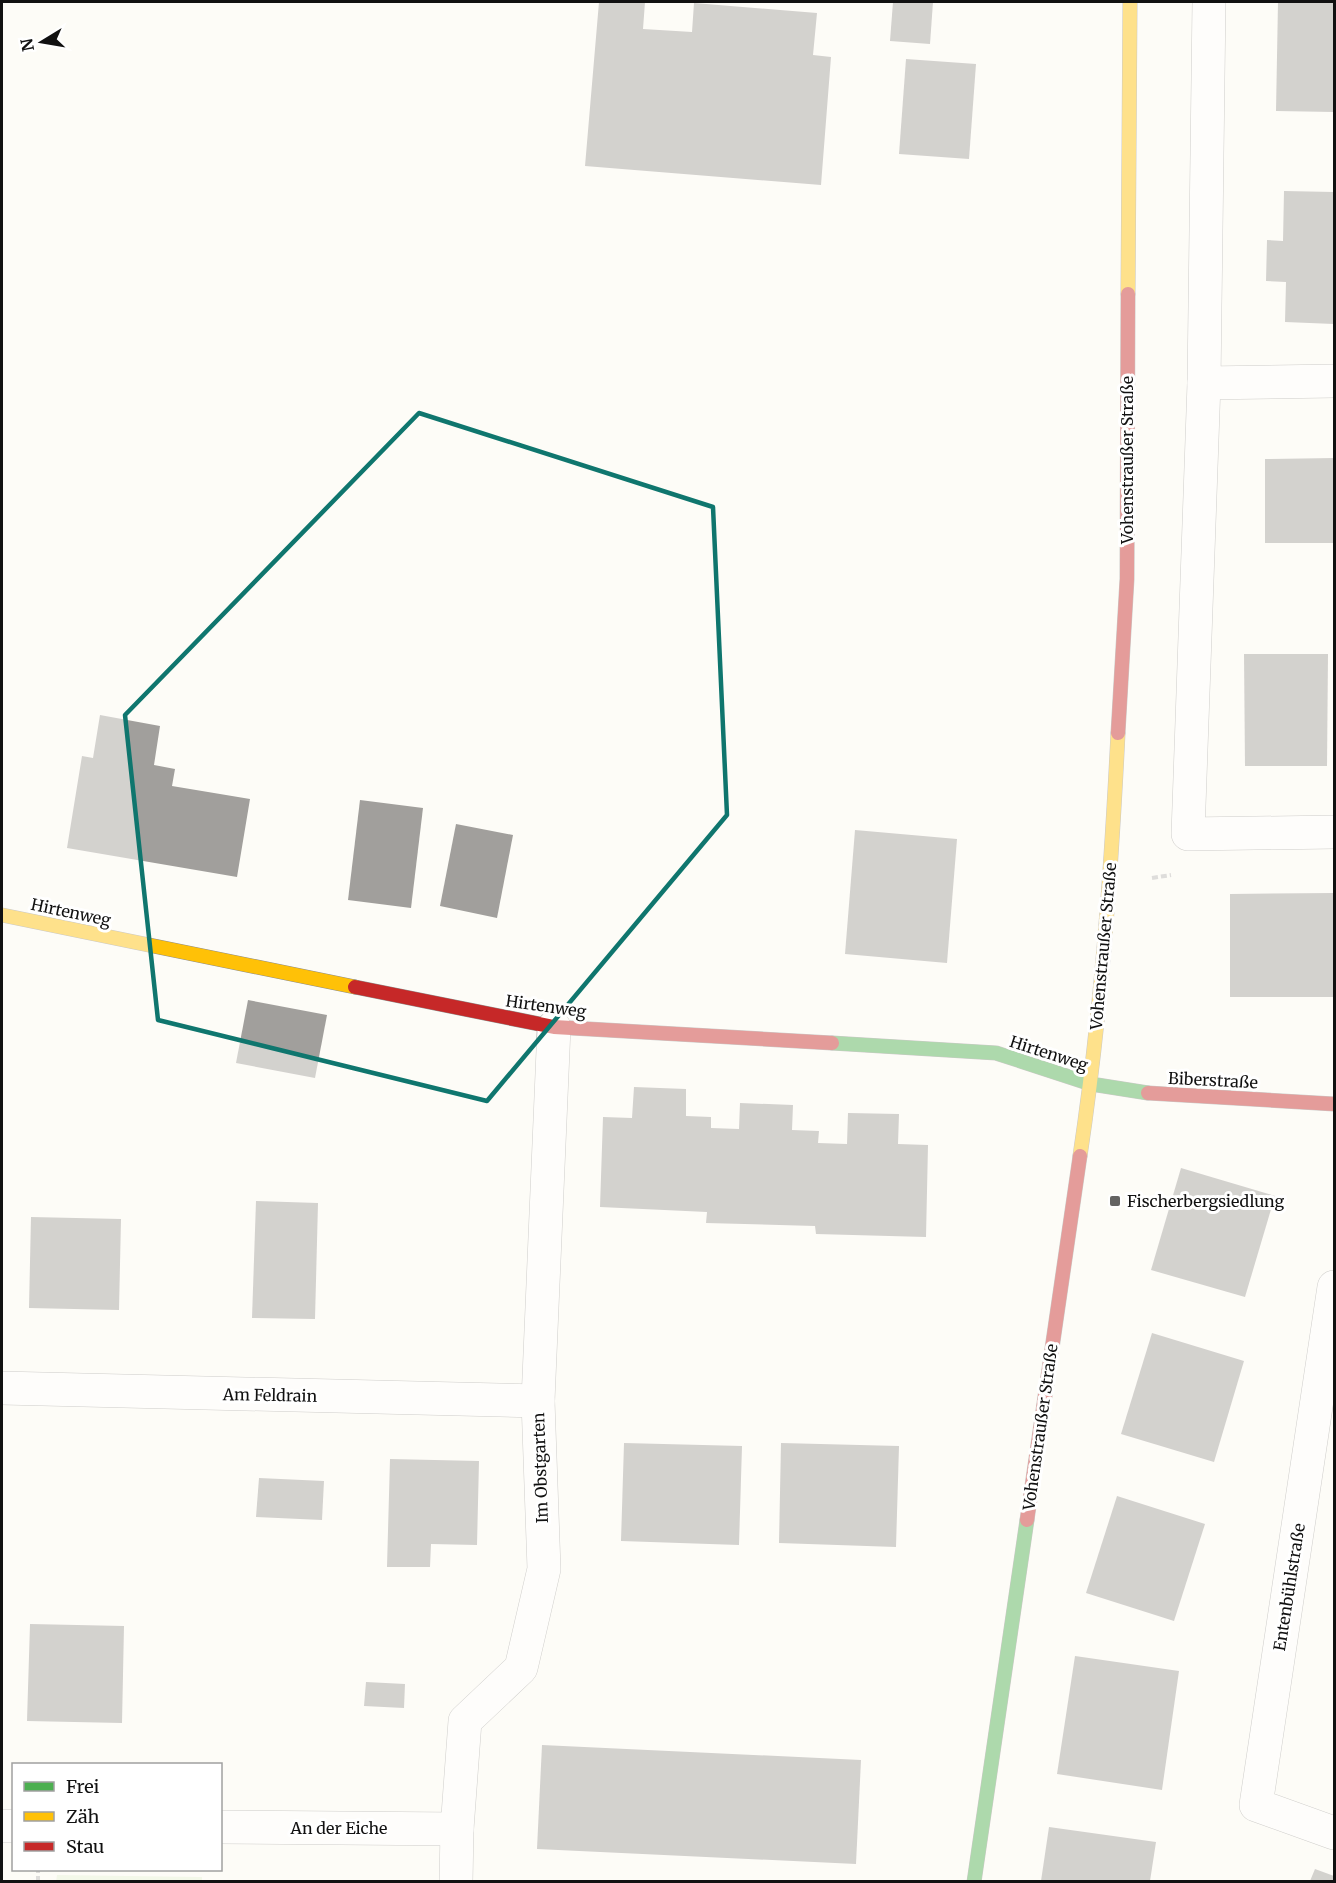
<svg xmlns="http://www.w3.org/2000/svg" width="1336" height="1883" viewBox="0 0 1336 1883" font-family="Merriweather,serif">
  <rect width="100%" height="100%" fill="#fdfcf7"/>
  <path fill="#e7f3d7" d="M57,1875L202,1877V1881L56,1882Z"/>
  <g fill="#a19f9c">
    <path d="M599,2H645L643,29L692,32L694,3L817,13L813,55L831,57L821,185L585,166Z"/>
    <path d="M893,2H933L930,44L890,41Z"/>
    <path d="M1278,2H1334V112L1276,111Z"/>
    <path d="M906,59L976,64L969,159L899,154Z"/>
    <path d="M1284,191L1334,192V324L1285,322L1286,282L1266,281L1267,240L1283,241Z"/>
    <path d="M1334,458V543H1265V459Z"/>
    <path d="M1244,654H1328L1327,766H1245Z"/>
    <path d="M100,715L160,726L154,765L175,769L172,786L250,799L237,877L67,848L82,756L93,758Z"/>
    <path d="M360,800L423,808L411,908L348,900Z"/>
    <path d="M456,824L513,835L497,918L440,906Z"/>
    <path d="M855,830L957,839L947,963L845,954Z"/>
    <path d="M1334,893V997H1230V894Z"/>
    <path d="M248,1000L327,1015L315,1078L236,1063Z"/>
    <path d="M634,1087L686,1089V1116L711,1117V1128L739,1129L740,1103L793,1105L792,1130L819,1131L818,1143L847,1144L848,1113L899,1114L898,1144L928,1145L926,1237L816,1234L815,1226L706,1223L707,1212L600,1207L603,1117L632,1118Z"/>
    <path d="M1181,1168L1275,1196L1245,1297L1151,1270Z"/>
    <path d="M256,1201L318,1203L315,1319L252,1318Z"/>
    <path d="M31,1217L121,1219L119,1310L29,1308Z"/>
    <path d="M1152,1333L1244,1361L1214,1462L1121,1434Z"/>
    <path d="M624,1443L742,1446L739,1545L621,1541Z"/>
    <path d="M781,1443L899,1446L896,1547L779,1543Z"/>
    <path d="M390,1459L479,1461L477,1545L431,1544L430,1567H387Z"/>
    <path d="M259,1478L324,1481L322,1520L256,1517Z"/>
    <path d="M1117,1496L1205,1524L1174,1621L1086,1593Z"/>
    <path d="M30,1624L124,1626L122,1723L27,1721Z"/>
    <path d="M1075,1656L1179,1671L1162,1790L1057,1774Z"/>
    <path d="M366,1682L405,1684L404,1708L364,1706Z"/>
    <path d="M542,1745L861,1760L856,1864L537,1849Z"/>
    <path d="M1049,1827L1156,1842L1150,1881H1041Z"/>
    <path d="M1315,1869L1334,1876V1881H1310Z"/>
  </g>
  <g fill="none" stroke-linecap="round" stroke-linejoin="round">
    <g stroke="#979795" stroke-width="34">
      <g id="street">
        <path d="M1209,2L1204,383L1188,834L1334,832"/>
        <path d="M1204,383L1334,381"/>
        <path d="M1334,1287L1256,1805L1334,1833"/>
        <path d="M2,1388L538,1401"/>
        <path d="M2,1826H14"/>
        <path d="M220,1827L457,1829"/>
        <path d="M456,1882L457,1829L465,1721L521,1668L544,1569L538,1401L554,1027"/>
      </g>
    </g>
    <g stroke="#8e8d8b" stroke-width="15">
      <g id="fast">
        <path d="M832,1043L996,1053L1091,1084L1148,1093"/>
        <path d="M974,1882L1027,1520"/>
      </g>
    </g>
    <g stroke="#8e8d8b" stroke-width="15">
      <g id="slow">
        <path d="M1128,294L1130,2"/>
        <path d="M2,915L355,987"/>
        <path d="M1080,1156C1101,1016 1111,875 1118,733"/>
      </g>
    </g>
    <g stroke="#8e8d8b" stroke-width="15">
      <g id="jam">
        <path d="M1118,733L1127,579L1128,294"/>
        <path d="M355,987L554,1027L832,1043"/>
        <path d="M1148,1093L1334,1104"/>
        <path d="M1027,1520L1080,1156"/>
      </g>
    </g>
    <g stroke="#b9b9b8" stroke-width="4" stroke-dasharray="6 3" stroke-linecap="butt">
      <path d="M1152,878L1171,875"/>
      <path d="M38,1882V1870"/>
    </g>
    <use href="#street" stroke="#fffffe" stroke-width="33"/>
    <use href="#fast" stroke="#4caf50" stroke-width="14"/>
    <use href="#slow" stroke="#ffc107" stroke-width="14"/>
    <use href="#jam" stroke="#c62828" stroke-width="14"/>
  </g>
  <path d="M0 0H1336V1883H0ZM419,413L713,507L727,815L487,1101L158,1020L125,715Z" fill="#fdfcf7" fill-opacity=".55" fill-rule="evenodd"/>
  <path fill="none" stroke="#0f766e" stroke-width="4.5" stroke-linejoin="round" d="M419,413L713,507L727,815L487,1101L158,1020L125,715Z"/>
  <rect fill="#646362" stroke="#fff" stroke-width="2" x="1109" y="1195" width="12" height="12" rx="3"/>
  <g text-anchor="middle" stroke-width="6" stroke-linejoin="round" paint-order="stroke">
    <g font-size="16" fill="#111" stroke="#fff">
      <text transform="translate(1127 460) rotate(-90)" y="6">Vohenstraußer Straße</text>
      <text transform="translate(71 912) rotate(12)" y="6">Hirtenweg</text>
      <text transform="translate(1103 946) rotate(-85)" y="6">Vohenstraußer Straße</text>
      <text transform="translate(546 1006) rotate(8)" y="6">Hirtenweg</text>
      <text transform="translate(1049 1053) rotate(18)" y="6">Hirtenweg</text>
      <text transform="translate(1213 1080) rotate(3)" y="6">Biberstraße</text>
      <text transform="translate(270 1395) rotate(1)" y="6">Am Feldrain</text>
      <text transform="translate(1040 1427) rotate(-82)" y="6">Vohenstraußer Straße</text>
      <text transform="translate(540 1468) rotate(-92)" y="6">Im Obstgarten</text>
      <text transform="translate(1289 1587) rotate(-81)" y="6">Entenbühlstraße</text>
      <text x="339" y="1834">An der Eiche</text>
    </g>
    <g font-size="16" fill="#111" stroke="#fff" text-anchor="start">
      <text x="1127" y="1207">Fischerbergsiedlung</text>
    </g>
  </g>
  <rect width="1336" height="1883" fill="none" stroke="#111111" stroke-width="6"/>
  <rect x="12" y="1763" width="210" height="108" fill="#ffffff" stroke="#a0a0a0" stroke-width="1.5"/>
  <rect x="24" y="1782" width="30" height="9" fill="#4caf50" stroke="#a0a0a0" stroke-width="1.5"/>
  <text x="66" y="1793" font-size="18" fill="#111111">Frei</text>
  <rect x="24" y="1812" width="30" height="9" fill="#ffc107" stroke="#a0a0a0" stroke-width="1.5"/>
  <text x="66" y="1823" font-size="18" fill="#111111">Zäh</text>
  <rect x="24" y="1842" width="30" height="9" fill="#c62828" stroke="#a0a0a0" stroke-width="1.5"/>
  <text x="66" y="1853" font-size="18" fill="#111111">Stau</text>
  <g transform="translate(42 42) rotate(259)" stroke="#ffffff" stroke-width="4.5" paint-order="stroke">
  <path d="M0-4.5L10 22L0 15L-10 22Z" fill="#111111"/>
  <text y="-9" font-size="16" font-weight="bold" text-anchor="middle" fill="#111111">N</text>
  </g>
</svg>
